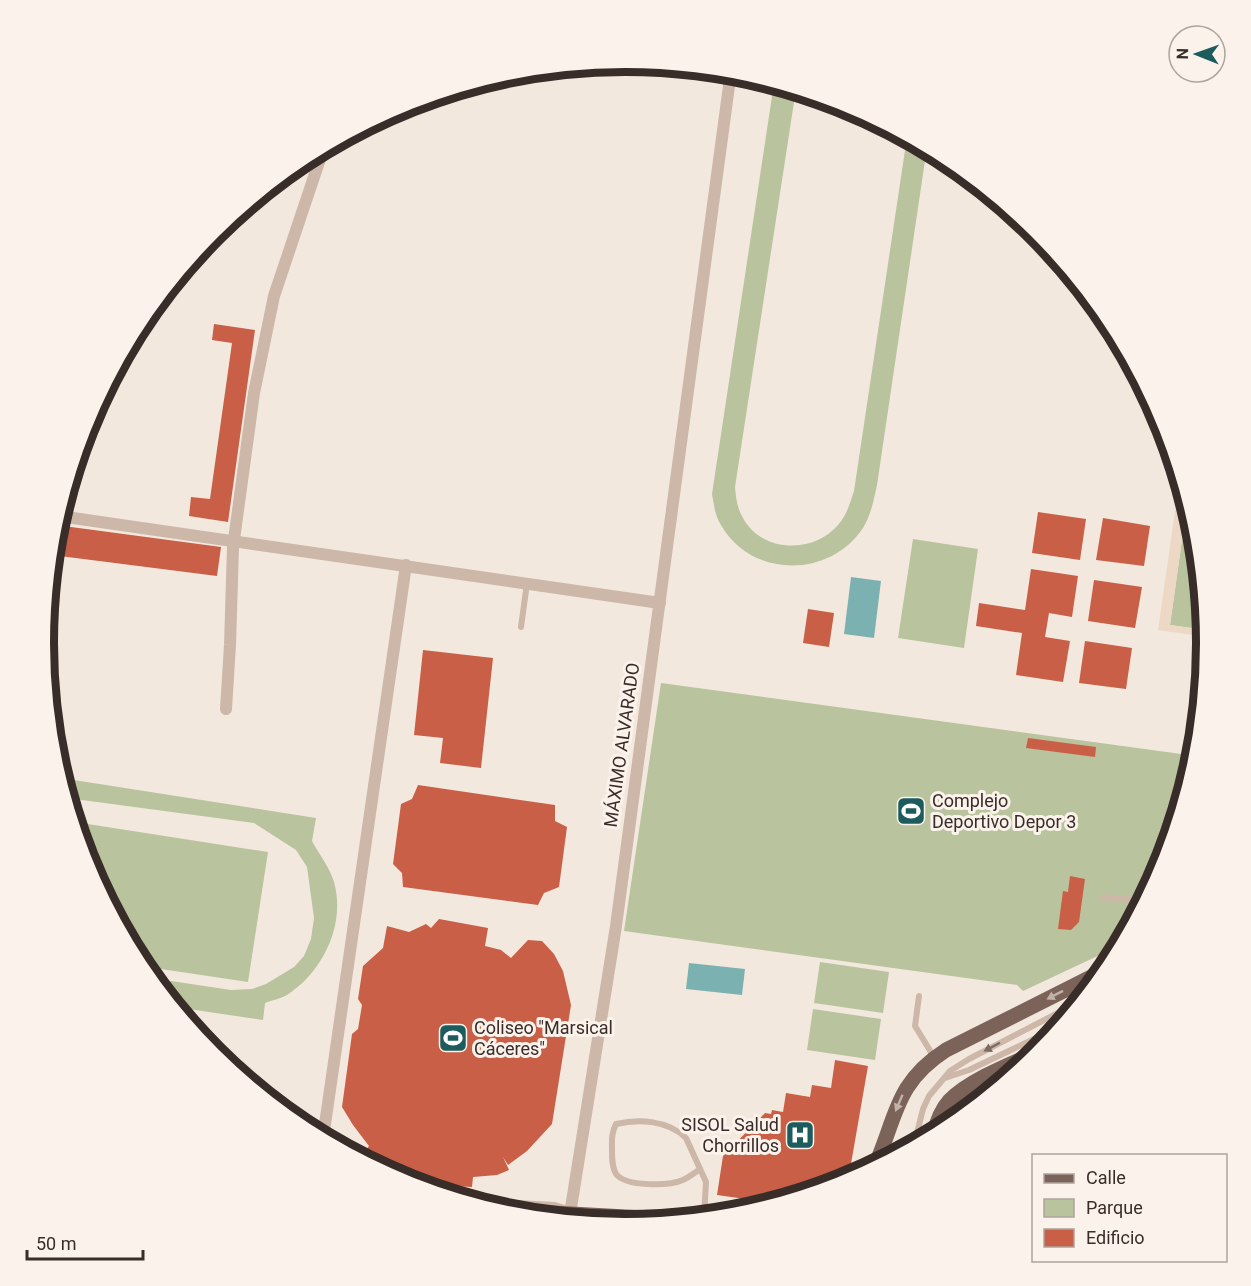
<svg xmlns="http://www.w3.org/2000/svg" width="1251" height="1286" viewBox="0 0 1251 1286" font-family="Roboto,sans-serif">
  <rect width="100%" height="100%" fill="#f3e8de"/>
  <g fill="#b9c39d">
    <path d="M774,83L796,89L735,487C736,498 737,508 743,518C762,553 813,554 838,525C847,515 850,503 854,491L907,137L927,147L877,485C874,499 871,515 863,528C829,579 751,578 721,525C715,516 714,505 712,494Z"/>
    <path d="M913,539L978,549L964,648L898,638Z"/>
    <path d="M1182,540L1198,542L1206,630L1170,625Z"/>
    <path d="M661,683L1196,756L1163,866L1121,945L1023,991L1017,985L624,931Z"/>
    <path d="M61,778L316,818L312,841C319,854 330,868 334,882C346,924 323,972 287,995C280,999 272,1000 265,1003L263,1020L175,1007L151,978L231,990L252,989L266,984L294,967L304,956L311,939L314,918L307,867L296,850L254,823L67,798Z"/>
    <path d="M75,822L268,852L248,982L141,966L88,865Z"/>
    <path d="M820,962L889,972L883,1013L814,1003Z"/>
    <path d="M813,1009L881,1019L875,1060L807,1050Z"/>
  </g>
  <path fill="#ecd8c5" d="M1180,477L1196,530L1198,542L1182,540L1170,625L1206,630L1207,637L1158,630Z"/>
  <g fill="#7cb1b1">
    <path d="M851,577L881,581L874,638L844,634Z"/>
    <path d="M689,963L745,969L742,995L686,989Z"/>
  </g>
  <g fill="#c95f46">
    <path d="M214,324L255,330L228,522L189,516L191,497L210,499L232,343L212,340Z"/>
    <path d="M1038,512L1086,519L1080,560L1032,553Z"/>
    <path d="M1103,518L1150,526L1144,566L1096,560Z"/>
    <path d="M56,525L221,547L217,576L52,555Z"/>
    <path d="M1031,569L1078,576L1072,617L1049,613L1045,637L1070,641L1063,682L1016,675L1022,633L976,626L979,603L1025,610Z"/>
    <path d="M1094,580L1142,587L1135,628L1088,621Z"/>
    <path d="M808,609L834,613L829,647L803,643Z"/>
    <path d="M1085,641L1132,648L1126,689L1079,683Z"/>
    <path d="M423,650L493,658L481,768L440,763L443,738L414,735Z"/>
    <path d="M1028,738L1096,747L1095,757L1026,748Z"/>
    <path d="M418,785L555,805V821L567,827L559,887L544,893L538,905L403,887L402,873L393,864L401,804L412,799Z"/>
    <path d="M1070,876L1085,879L1079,922L1071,930L1058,929L1063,891L1068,892Z"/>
    <path d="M439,919L488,928L485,946L501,950L511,958L528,940L542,941L554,954L563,971L571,1005L552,1124L527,1151L508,1165L503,1157L509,1170L497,1175L473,1177L472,1187L413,1184L402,1181L360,1158L369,1146L353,1125L342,1107L352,1034L358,1029L362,1005L358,999L363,966L383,948L387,926L409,932L426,924L431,928Z"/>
    <path d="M835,1060L868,1066L848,1181L781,1201L760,1198V1201L717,1195L723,1156L765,1113L771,1114L772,1110L783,1112L786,1093L810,1097L812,1085L831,1088Z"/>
  </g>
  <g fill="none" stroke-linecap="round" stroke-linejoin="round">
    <g stroke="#ccb7a9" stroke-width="6">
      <path d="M521,627L527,583"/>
      <path d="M1103,897L1144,901"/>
      <path d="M919,996L915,1026L934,1057"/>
      <path d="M945,1078L969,1070L1061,1026"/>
      <path d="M914,1145L923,1109L929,1096L950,1071L969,1059L1081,1001"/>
      <path d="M699,1170C694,1173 689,1177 683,1180C669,1186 626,1187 616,1174C612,1167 612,1159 612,1151C612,1142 611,1133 616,1124C639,1119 668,1120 686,1138L706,1182L704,1217"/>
      <path d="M465,1200L555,1205L565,1208"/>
    </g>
    <g stroke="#ccb7a9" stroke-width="12">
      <path d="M59,516L660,603"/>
      <path d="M226,709L230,645L233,547L254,393L274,296L324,147"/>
      <path d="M323,1138L406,565"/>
      <path d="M570,1214L616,926L731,71"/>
    </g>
    <path stroke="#a0867a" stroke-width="15" d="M944,1129L948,1113L954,1101"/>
    <g stroke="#7b635a" stroke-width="15">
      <path d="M933,1136C936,1124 940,1111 949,1101C969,1080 1013,1063 1040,1051"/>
      <path d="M875,1166C897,1116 895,1083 946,1050L1107,969"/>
      <path d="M500,1210L680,1220"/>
    </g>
  </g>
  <defs><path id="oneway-solid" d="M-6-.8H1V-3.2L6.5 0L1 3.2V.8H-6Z" transform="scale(1.5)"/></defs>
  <g fill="#c1b2aa">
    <use href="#oneway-solid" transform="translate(1055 995) rotate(153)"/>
    <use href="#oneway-solid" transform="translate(899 1103) rotate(113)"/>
  </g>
  <use fill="#7b6b63" href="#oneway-solid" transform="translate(992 1047) rotate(152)"/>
  <defs>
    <g id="stadium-square" transform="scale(1.5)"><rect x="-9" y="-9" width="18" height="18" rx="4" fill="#1d5c5c" stroke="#fbf3eb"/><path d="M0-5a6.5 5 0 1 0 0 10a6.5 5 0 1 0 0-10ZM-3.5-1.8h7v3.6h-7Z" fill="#fff"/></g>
    <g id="hospital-square" transform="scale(1.5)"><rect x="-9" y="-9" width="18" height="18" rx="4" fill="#1d5c5c" stroke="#fbf3eb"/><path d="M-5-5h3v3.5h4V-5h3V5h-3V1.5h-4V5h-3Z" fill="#fff"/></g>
  </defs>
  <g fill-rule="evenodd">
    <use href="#stadium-square" x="911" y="811"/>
    <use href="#stadium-square" x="453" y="1038"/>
    <use href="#hospital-square" x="800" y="1135"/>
  </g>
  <g text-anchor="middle" stroke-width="6" stroke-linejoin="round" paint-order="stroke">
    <g font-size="18" fill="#392d29" stroke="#fbf3eb">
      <text transform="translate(622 745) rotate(-82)" y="6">MÁXIMO ALVARADO</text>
    </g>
    <g font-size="18" fill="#392d29" stroke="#fbf3eb" text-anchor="start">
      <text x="932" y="807">Complejo<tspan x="932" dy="21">Deportivo Depor 3</tspan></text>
      <text x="474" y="1034">Coliseo "Marsical<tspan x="474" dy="21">Cáceres"</tspan></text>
      <text x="779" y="1131" text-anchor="end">SISOL Salud<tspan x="779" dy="21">Chorrillos</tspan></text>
    </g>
  </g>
  <path d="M0 0H1251V1286H0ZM54 643a571 571 0 1 1 1142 0a571 571 0 1 1-1142 0Z" fill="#fbf3eb" fill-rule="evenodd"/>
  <path fill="none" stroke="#392d29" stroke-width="8" d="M54 643a571 571 0 1 1 1142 0a571 571 0 1 1-1142 0Z"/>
  <rect x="1032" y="1154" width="195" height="108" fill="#fbf3eb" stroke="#ada49d" stroke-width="1.5"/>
  <rect x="1044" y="1174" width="30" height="9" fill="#7b635a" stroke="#ada49d" stroke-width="1.5"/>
  <text x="1086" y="1184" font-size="18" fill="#392d29">Calle</text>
  <rect x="1044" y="1199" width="30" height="18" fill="#b9c39d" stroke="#ada49d" stroke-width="1.5"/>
  <text x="1086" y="1214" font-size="18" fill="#392d29">Parque</text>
  <rect x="1044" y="1229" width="30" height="18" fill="#c95f46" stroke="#ada49d" stroke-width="1.5"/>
  <text x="1086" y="1244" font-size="18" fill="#392d29">Edificio</text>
  <g transform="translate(1197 54) rotate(271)"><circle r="28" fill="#fbf3eb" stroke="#ada49d" stroke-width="1.5"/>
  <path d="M0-4.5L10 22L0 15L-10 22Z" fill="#1d5c5c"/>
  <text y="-9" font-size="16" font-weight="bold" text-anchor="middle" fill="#392d29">N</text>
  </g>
  <path d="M27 1250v9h116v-9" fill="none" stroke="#392d29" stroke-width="3"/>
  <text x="36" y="1250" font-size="18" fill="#392d29" stroke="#fbf3eb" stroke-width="4.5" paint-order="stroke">50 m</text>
</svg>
